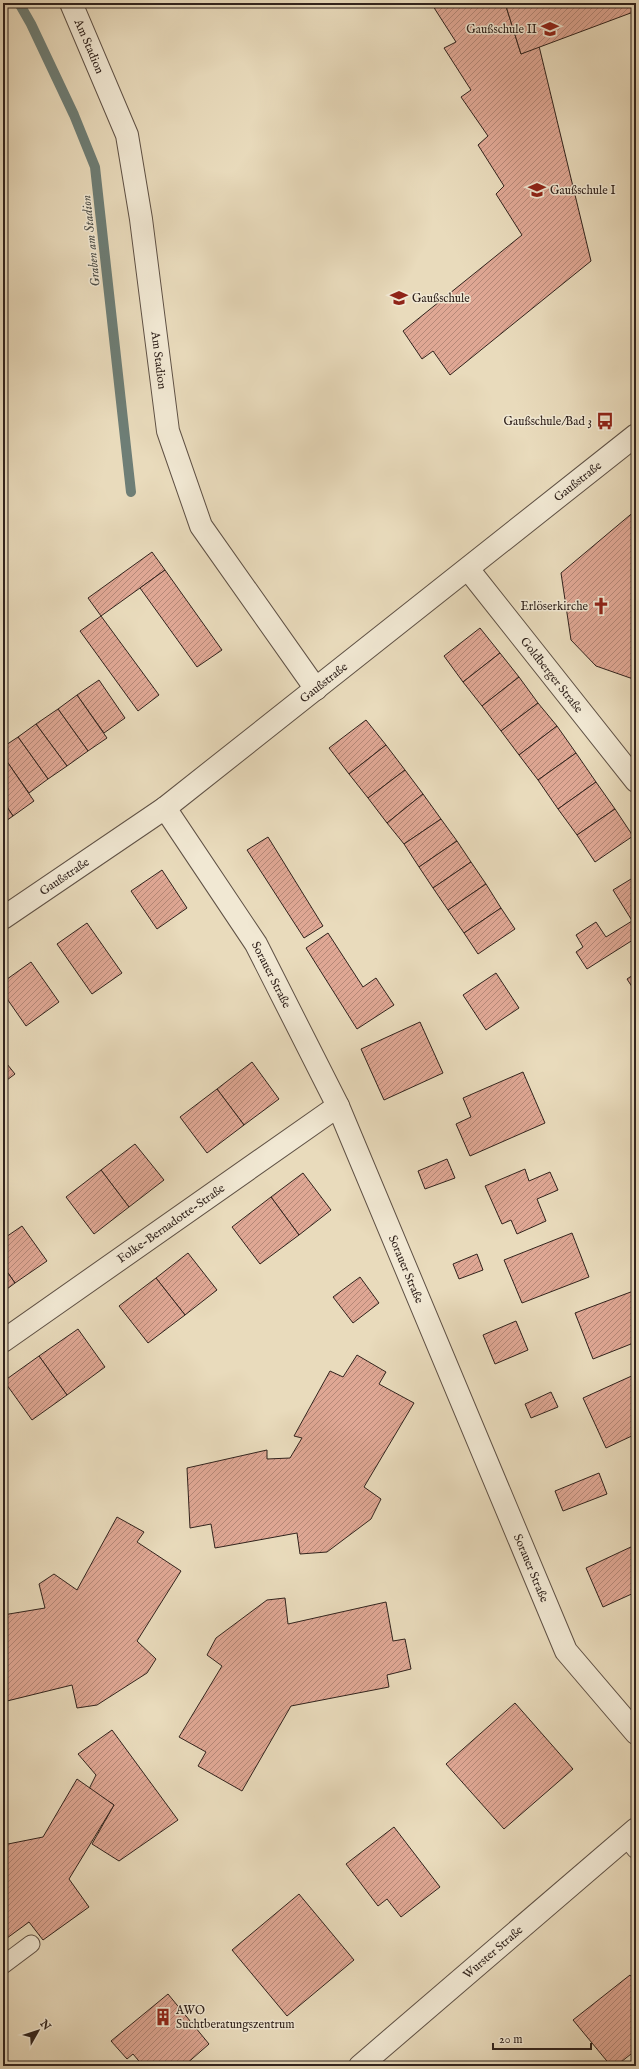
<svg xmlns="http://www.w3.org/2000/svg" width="639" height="2069" viewBox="0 0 639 2069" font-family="'IM FELL English',serif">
  <defs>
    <pattern id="building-hatch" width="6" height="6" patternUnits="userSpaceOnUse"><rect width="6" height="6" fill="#dfa794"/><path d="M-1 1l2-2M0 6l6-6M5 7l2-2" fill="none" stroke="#b58878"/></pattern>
  </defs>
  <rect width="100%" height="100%" fill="#e9dbbc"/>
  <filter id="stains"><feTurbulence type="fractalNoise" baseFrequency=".005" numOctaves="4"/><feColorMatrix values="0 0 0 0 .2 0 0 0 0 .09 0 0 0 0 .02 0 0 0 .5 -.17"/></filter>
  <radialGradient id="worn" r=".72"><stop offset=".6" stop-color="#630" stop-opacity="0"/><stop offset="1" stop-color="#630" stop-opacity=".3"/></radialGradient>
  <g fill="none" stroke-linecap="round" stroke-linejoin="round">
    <path stroke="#6e7e76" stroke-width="10" d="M19,3L31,24L74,115L95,167L131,492"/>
  </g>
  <g fill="url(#building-hatch)" stroke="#31231d">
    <path d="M431,3H505L521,54L539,46L591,261L450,375L433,351L422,359L403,331L522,235L496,194L504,186L478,145L488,136L461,97L471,90L444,48L456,42Z"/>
    <path d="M505,3H636V11L521,54Z"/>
    <path d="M636,510V680L596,666L571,640L561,573Z"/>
    <path d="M152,552L165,570L101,616L88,598Z"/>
    <path d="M165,570L222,650L197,667L140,588Z"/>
    <path d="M101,616L159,695L138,711L80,631Z"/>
    <path d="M480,628L500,653L463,682L444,656Z"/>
    <path d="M500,653L519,677L482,706L463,682Z"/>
    <path d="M519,677L538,703L501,731L482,706Z"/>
    <path d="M99,680L125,718L104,733L77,695Z"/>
    <path d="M77,695L107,738L88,751L58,709Z"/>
    <path d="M538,703L557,726L519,755L501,731Z"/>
    <path d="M58,709L88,751L67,766L36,724Z"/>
    <path d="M366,720L386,745L349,774L329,748Z"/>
    <path d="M36,724L67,766L48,779L18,737Z"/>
    <path d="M557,726L576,753L538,780L519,755Z"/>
    <path d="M18,737L48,779L29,793L3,756V747Z"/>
    <path d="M386,745L405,770L368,798L349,774Z"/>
    <path d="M576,753L596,782L558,809L538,780Z"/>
    <path d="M6,760L34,801L13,816L3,801V762Z"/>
    <path d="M405,770L423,794L387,823L368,798Z"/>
    <path d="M596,782L615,809L577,835L558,809Z"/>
    <path d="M423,794L441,819L404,844L387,823Z"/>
    <path d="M3,801L13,816L3,823Z"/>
    <path d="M615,809L633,836L595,862L577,835Z"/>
    <path d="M441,819L457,841L419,867L404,844Z"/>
    <path d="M268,837L323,926L304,938L247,850Z"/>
    <path d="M457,841L471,862L433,888L419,867Z"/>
    <path d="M471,862L486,884L448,910L433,888Z"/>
    <path d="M162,870L187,908L157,929L131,891Z"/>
    <path d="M636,876V927L613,890Z"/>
    <path d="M486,884L501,908L464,933L448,910Z"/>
    <path d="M501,908L515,929L478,954L464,933Z"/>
    <path d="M632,921L636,927V938L587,969L576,952L583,947L576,935L596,922L606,937Z"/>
    <path d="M87,923L122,973L92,994L57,944Z"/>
    <path d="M328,933L363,987L376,978L394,1005L357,1029L306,948Z"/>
    <path d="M31,962L59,1002L26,1026L3,993V982Z"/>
    <path d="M496,973L519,1008L486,1030L463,995Z"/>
    <path d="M636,973V993L627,979Z"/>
    <path d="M420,1022L443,1073L384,1100L361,1049Z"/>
    <path d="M3,1059L15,1074L3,1083Z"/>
    <path d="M252,1062L279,1099L244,1125L217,1089Z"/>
    <path d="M523,1072L545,1123L470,1156L456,1124L471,1117L463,1098Z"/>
    <path d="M217,1089L244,1125L207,1153L180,1117Z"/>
    <path d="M135,1144L164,1180L129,1207L101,1170Z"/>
    <path d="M447,1159L455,1178L425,1189L418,1171Z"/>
    <path d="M525,1169L529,1181L550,1172L558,1190L537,1199L546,1221L517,1234L511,1220L502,1224L485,1186Z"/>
    <path d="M101,1170L129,1207L94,1234L66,1197Z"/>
    <path d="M303,1173L331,1210L299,1235L271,1197Z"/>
    <path d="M271,1197L299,1235L260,1264L232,1227Z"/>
    <path d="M22,1226L47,1261L15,1283L3,1266V1239Z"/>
    <path d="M572,1233L589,1277L522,1303L504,1260Z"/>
    <path d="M188,1253L217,1290L185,1315L156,1278Z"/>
    <path d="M477,1254L483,1270L459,1279L453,1264Z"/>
    <path d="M3,1266L15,1283L3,1292Z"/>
    <path d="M360,1277L379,1303L353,1323L333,1297Z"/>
    <path d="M156,1278L185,1315L148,1343L119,1306Z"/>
    <path d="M636,1290V1342L593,1359L575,1313Z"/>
    <path d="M516,1321L528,1350L495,1364L483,1335Z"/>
    <path d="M78,1329L105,1367L67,1395L39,1356Z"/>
    <path d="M357,1355L386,1372L379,1384L414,1403L364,1487L381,1499L371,1519L327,1552L300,1554L297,1533L215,1548L211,1524L190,1528L187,1468L267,1450V1459L290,1458L302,1438L294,1436L330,1371L343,1377Z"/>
    <path d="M39,1356L67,1395L32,1420L4,1381Z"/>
    <path d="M636,1374V1434L606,1448L583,1398Z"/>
    <path d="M551,1392L558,1407L531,1418L525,1404Z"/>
    <path d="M599,1473L607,1494L563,1511L555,1491Z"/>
    <path d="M117,1517L144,1532L137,1542L181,1571L137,1641L156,1659L147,1673L97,1705L77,1708L72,1685L3,1702V1615L45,1608L39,1584L54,1574L77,1590Z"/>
    <path d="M633,1546L636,1552V1592L603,1607L586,1568Z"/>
    <path d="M285,1598L288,1624L386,1602L393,1641L405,1639L411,1669L387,1675L389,1687L291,1706L242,1791L198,1766L206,1752L179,1737L222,1666L207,1655L216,1638L267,1600Z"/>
    <path d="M515,1703L573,1769L504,1829L446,1764Z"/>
    <path d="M112,1730L178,1820L119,1861L92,1844L114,1805L89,1789L96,1775L78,1754Z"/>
    <path d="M77,1779L114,1805L69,1879L89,1907L43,1940L29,1922L3,1941V1845L43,1837Z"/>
    <path d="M394,1827L440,1887L401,1917L387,1899L378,1906L346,1864Z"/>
    <path d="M299,1894L354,1960L287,2016L232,1950Z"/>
    <path d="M630,1975L636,1982V2050L616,2066H611L573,2020Z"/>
    <path d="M168,1994L209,2044L184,2066H150L148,2064L143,2066L133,2054L127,2059L111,2041Z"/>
  </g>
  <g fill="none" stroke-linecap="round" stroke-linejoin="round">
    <g stroke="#5f5145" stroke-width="19">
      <g id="service">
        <path d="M626,1838L636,1850"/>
        <path d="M3,1965L31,1944"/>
      </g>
    </g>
    <g stroke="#5f5145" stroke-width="24">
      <g id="minor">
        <path id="s1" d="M71,3L127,135L141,219L168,431L201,526L316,689"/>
        <path id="s2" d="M468,569L636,781"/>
        <path id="s3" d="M165,808L256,944L338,1106L566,1651L636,1733"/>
        <path id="s4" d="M3,918L165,808L636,435"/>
        <path id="s5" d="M3,1341L338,1106"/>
      </g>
    </g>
    <g stroke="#5f5145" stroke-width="24">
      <g id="tertiary">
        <path id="s6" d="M360,2066L636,1829"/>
      </g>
    </g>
    <use href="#service" stroke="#f1e8d3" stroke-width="17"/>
    <use href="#minor" stroke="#f1e8d3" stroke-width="22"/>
    <use href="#tertiary" stroke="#f1e8d3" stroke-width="22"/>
  </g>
  <defs>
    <g id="school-bare" transform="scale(1.38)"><path d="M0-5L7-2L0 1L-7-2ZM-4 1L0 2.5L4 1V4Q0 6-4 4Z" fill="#8f2418" stroke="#f1e8d3" stroke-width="2.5" paint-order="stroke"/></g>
    <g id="bus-bare" transform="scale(1.38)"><path d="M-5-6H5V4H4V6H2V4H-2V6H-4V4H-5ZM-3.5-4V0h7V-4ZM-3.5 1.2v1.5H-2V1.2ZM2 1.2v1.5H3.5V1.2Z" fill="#8f2418" stroke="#f1e8d3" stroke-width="2.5" paint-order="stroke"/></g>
    <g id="church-bare" transform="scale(1.38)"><path d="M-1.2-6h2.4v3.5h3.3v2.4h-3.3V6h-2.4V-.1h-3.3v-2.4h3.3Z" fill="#8f2418" stroke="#f1e8d3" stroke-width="2.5" paint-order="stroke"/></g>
    <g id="building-bare" transform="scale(1.38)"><path d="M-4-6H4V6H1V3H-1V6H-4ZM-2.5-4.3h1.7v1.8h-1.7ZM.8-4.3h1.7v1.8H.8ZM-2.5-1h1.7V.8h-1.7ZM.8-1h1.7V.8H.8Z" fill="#8f2418" stroke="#f1e8d3" stroke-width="2.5" paint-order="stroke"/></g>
  </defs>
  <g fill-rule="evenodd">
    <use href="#school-bare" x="550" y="29"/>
    <use href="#school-bare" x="537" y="190"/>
    <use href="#school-bare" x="399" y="298"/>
    <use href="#bus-bare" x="605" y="421"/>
    <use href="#church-bare" x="601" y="606"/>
    <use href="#building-bare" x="163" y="2017"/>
  </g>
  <g text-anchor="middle" stroke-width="3" stroke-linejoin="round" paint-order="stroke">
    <g font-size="12" fill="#31231d" stroke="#f1e8d3" text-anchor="end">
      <text x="537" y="33">Gaußschule II</text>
      <text x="550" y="194" text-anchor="start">Gaußschule I</text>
      <text x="412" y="302" text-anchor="start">Gaußschule</text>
      <text x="592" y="425">Gaußschule/Bad 3</text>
      <text x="588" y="610">Erlöserkirche</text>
      <text x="176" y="2014" text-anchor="start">AWO<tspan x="176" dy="14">Suchtberatungszentrum</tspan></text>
    </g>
    <g font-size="12" fill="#31231d" stroke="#f1e8d3">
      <text dy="4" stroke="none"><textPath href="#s1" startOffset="47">Am Stadion</textPath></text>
      <text dy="4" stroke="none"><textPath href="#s1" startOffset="371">Am Stadion</textPath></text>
      <text dy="4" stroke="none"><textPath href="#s4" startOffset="722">Gaußstraße</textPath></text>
      <text dy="4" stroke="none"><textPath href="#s2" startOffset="135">Goldberger Straße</textPath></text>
      <text dy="4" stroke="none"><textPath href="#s4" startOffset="398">Gaußstraße</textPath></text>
      <text dy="4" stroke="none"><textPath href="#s4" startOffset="74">Gaußstraße</textPath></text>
      <text dy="4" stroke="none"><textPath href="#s3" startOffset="198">Sorauer Straße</textPath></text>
      <text dy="4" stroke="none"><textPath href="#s5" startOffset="205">Folke-Bernadotte-Straße</textPath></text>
      <text dy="4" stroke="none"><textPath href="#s3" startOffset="522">Sorauer Straße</textPath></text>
      <text dy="4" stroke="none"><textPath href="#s3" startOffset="846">Sorauer Straße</textPath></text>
      <text dy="4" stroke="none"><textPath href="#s6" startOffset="175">Wurster Straße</textPath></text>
    </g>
    <g font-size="13" font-style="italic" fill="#50514a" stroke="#f1e8d3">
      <text transform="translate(90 241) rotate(-96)" y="5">Graben am Stadion</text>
    </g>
  </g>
  <rect width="639" height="2069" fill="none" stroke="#e9dbbc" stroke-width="16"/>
  <rect x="4" y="4" width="631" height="2061" fill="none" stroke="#31231d" stroke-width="2"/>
  <rect x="8" y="8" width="623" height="2053" fill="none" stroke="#31231d"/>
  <g transform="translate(38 2031) rotate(51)" stroke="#f1e8d3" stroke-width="3" paint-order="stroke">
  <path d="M0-3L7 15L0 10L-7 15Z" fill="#31231d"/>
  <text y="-6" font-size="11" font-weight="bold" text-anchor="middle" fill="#31231d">N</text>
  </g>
  <path d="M493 2043v6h98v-6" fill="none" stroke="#31231d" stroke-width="2"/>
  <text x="499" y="2043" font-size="12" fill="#31231d" stroke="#f1e8d3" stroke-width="3" paint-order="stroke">20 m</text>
  <rect width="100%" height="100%" filter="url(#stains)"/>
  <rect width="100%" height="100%" fill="url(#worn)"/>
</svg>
